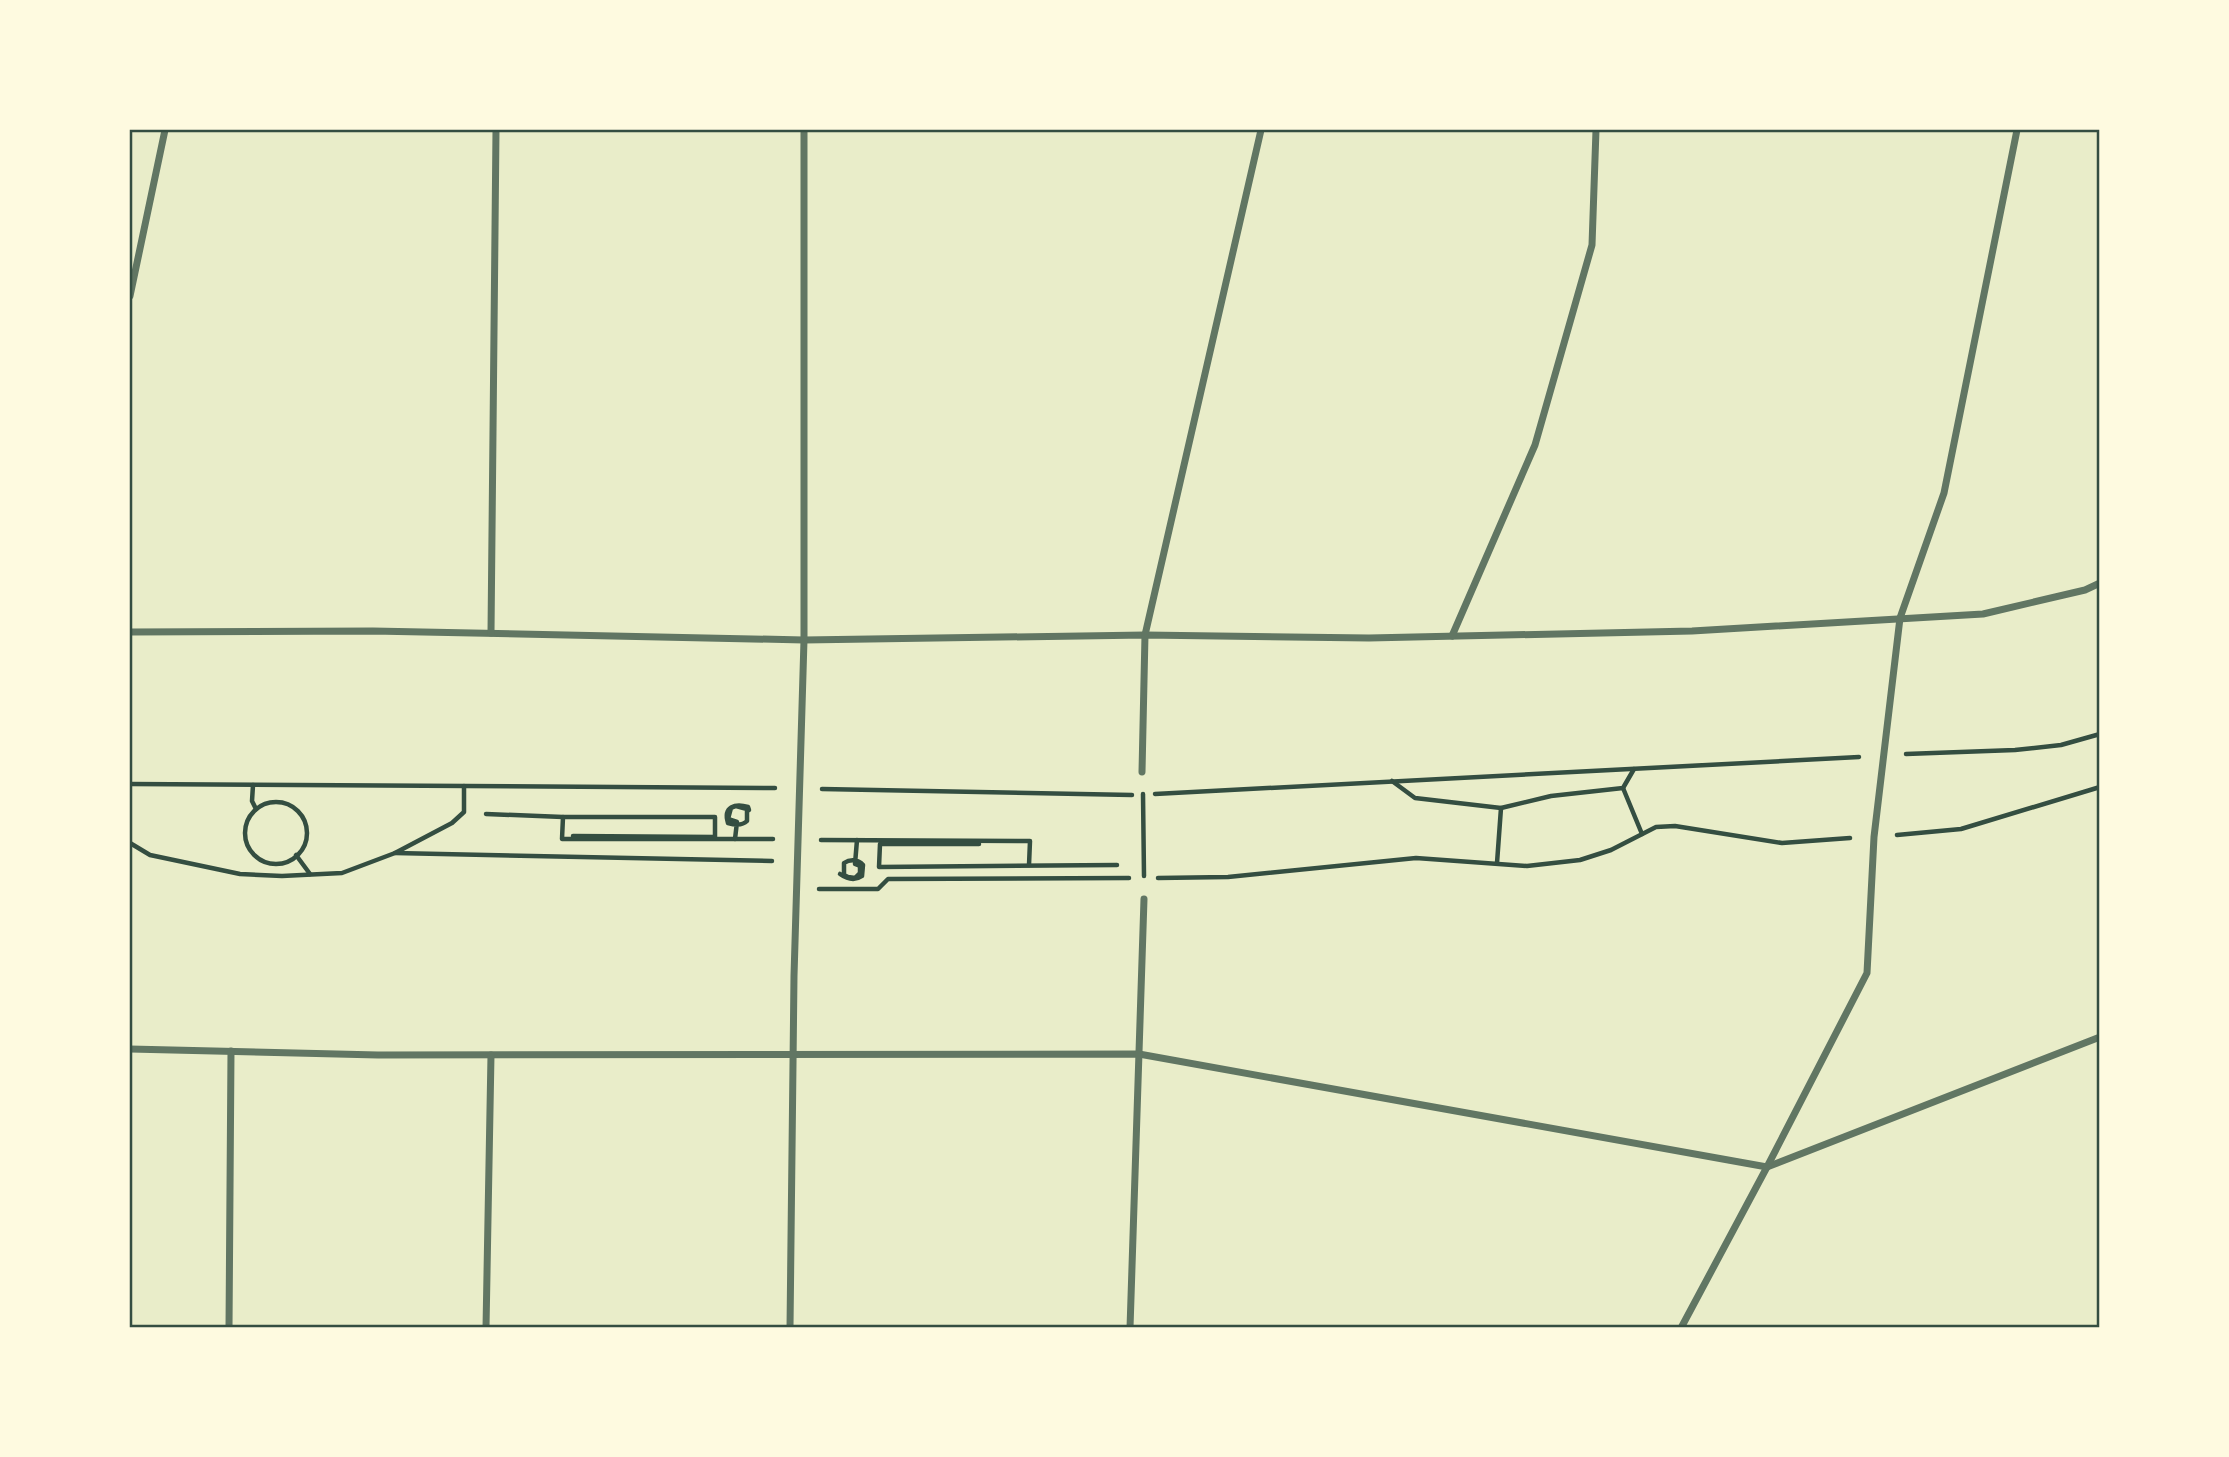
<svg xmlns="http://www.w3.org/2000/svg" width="2229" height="1457" viewBox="0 0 2229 1457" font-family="'DM Sans',sans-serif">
  <rect width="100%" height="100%" fill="#e9edc9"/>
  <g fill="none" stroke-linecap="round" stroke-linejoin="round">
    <g stroke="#344e41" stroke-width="4.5">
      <path d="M1906,754L2015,750L2061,745L2100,734"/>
      <path d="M1392,781L1415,798L1501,808L1551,796L1623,788L1634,769"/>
      <path d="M130,784L775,788"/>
      <path d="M253,785L252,801L256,809"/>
      <path d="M1623,788L1642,834"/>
      <path d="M822,789L1132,795"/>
      <path d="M1143,794L1144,876"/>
      <path d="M1155,794L1859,757"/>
      <circle cx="276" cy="833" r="31"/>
      <path d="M486,814L563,817"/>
      <path d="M1897,835L1961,829L2100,787"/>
      <path d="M573,836L715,837V817H563L562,839H773"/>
      <path d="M735,839L737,822L728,819L731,808L736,806L747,809V821C742,826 735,825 728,823C723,807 735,803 748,807L749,810"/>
      <path d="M821,840L1030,841L1029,865"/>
      <path d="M130,843L150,855L240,874L282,876L342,873L395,853L452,823L464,812V786"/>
      <path d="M979,844H880L879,867L1117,865"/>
      <path d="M395,853L772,861"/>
      <path d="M296,855L310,874"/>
      <path d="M1497,863L1501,808"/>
      <path d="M840,874C847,879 855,881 862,876L863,865C858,859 850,859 844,863V875L848,877L855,878L860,873V866L855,864L857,840"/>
      <path d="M1158,878L1228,877L1416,858L1527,866L1580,860L1611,850L1656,827L1675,826L1782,843L1850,838"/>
      <path d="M819,889H878L888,879L1129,878"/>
    </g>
    <g stroke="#617663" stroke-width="7">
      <path d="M130,296L165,130"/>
      <path d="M130,632L373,631L804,640L1145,635L1369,638L1692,631L1983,614L2085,590L2100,583"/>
      <path d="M491,633L496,130"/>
      <path d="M1452,636L1535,445L1592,245L1596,130"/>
      <path d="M1142,772L1145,635L1261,130"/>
      <path d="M130,1049L378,1055L1139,1054L1767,1167L2100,1037"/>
      <path d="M229,1328L231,1051"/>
      <path d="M486,1328L491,1055"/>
      <path d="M790,1328L794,976L804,640V130"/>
      <path d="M1130,1328L1144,899"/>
      <path d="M1681,1328L1767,1167L1867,973L1874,837L1900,618L1944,493L2017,130"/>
    </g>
  </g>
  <rect width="2229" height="1457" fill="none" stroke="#fefae0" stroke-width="262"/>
  <rect x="131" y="131" width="1967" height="1195" fill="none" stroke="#344e41" stroke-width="2.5"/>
</svg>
